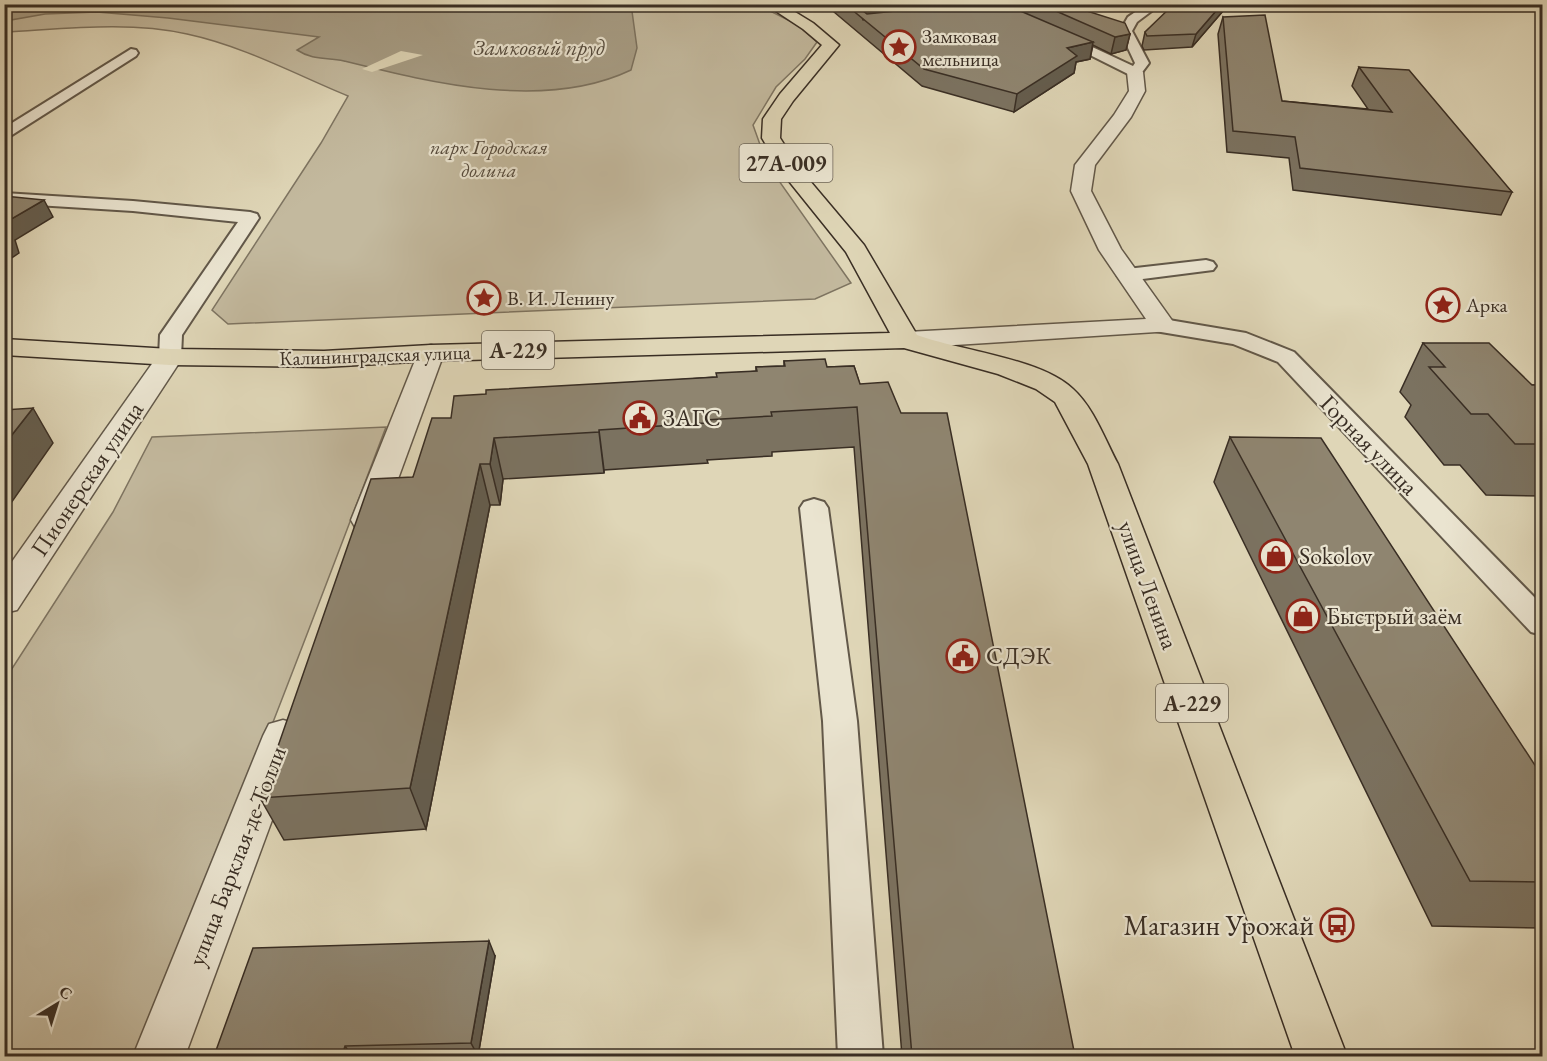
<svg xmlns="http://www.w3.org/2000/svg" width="1547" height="1061" viewBox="0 0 1547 1061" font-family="'EB Garamond',serif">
  <rect width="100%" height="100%" fill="#dfd6b7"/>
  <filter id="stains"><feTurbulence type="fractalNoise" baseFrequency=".00333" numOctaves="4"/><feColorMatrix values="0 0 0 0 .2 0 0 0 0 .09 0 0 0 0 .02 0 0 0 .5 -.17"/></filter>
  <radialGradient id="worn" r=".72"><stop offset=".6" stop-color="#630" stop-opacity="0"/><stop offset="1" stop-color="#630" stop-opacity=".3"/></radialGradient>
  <g fill="#c3b99e" stroke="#7e7461" stroke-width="1.5">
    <path d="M5,4L758,5L798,25L817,42L805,59L776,87L753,125L767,164L851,283L815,299L228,324L212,310L321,143L348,96C295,74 243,46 187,34C128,21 64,29 5,32Z"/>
    <path d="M386,427C306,638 226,849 137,1056H5L4,681L113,512L152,437Z"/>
  </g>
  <path fill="#a79d85" stroke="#7b715e" stroke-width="1.5" d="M5,4H631L637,48L631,70C545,111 433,83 344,61C326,57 314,61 297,50L319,37L168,18L97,12L45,14L5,21Z"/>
  <path fill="#dfd6b7" d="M401,51L423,55L372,72L362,69Z"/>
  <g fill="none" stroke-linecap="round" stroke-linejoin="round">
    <g stroke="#625849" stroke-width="4">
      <g id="lane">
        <path d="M1147,4H1161L1137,22L1132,31L1149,63L1140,75H1130L1050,35L1052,32H1060L1133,66L1135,63L1120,31L1128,17Z"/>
        <path d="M131,49L136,50L138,53L136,56L4,140V128Z"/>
        <path d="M4,193L133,201L250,212L257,214L259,218L182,335L181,357L178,362L170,364L162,362L159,357L160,335L238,222L133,211L4,203Z"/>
        <path d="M1206,260L1213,262L1216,266L1213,270L1127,281L1120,279L1117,275L1120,271L1127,269Z"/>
        <path d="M1163,319L1246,333L1294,352L1542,605V635L1531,632L1278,362L1233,344L1155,331L1152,326L1155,321Z"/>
        <path d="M814,499L824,502L828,508L857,721L883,1056H838L823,721L800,508L804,502Z"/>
      </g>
    </g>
    <g stroke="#625849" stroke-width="3">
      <g id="street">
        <path d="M1135,67L1143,72L1145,91L1131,117L1095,165L1091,191L1121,249L1176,326L1172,331L907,348L898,346L894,340L898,334L907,332L1146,319L1099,250L1071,191L1075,165L1114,115L1129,91L1127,72Z"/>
        <path d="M431,345L440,347L444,353L383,520L379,527L367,531L355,527L351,520L418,353L422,347Z"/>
        <path d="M170,349L179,351L183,357L17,610L4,613V573L161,351Z"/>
        <path d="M283,720L297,724L303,736L185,1056H133L263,736L269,724Z"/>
      </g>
    </g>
    <g stroke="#392e24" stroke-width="3">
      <path id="primary" d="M765,4H782L813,23L839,45L793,101L781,119L780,138L799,168L864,245L917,335C961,351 1040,358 1073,389C1094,408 1105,440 1118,464L1347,1056H1295L1088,464L1055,402L1036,389L998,374L904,348L431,361L324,367L170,365L4,355V339L170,349L324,351L431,345L890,333L846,252L784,175L762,138L763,119L780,94L822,45L803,29Z"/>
    </g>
    <use href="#lane" fill="#eae4d0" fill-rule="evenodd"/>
    <use href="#street" fill="#eae4d0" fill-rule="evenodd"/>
    <use href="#primary" fill="#dfd6b7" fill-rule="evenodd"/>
  </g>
  <g fill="#7b7260" stroke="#392e24" stroke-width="1.5">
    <path d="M835,4H1065L1130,34L1126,50L1111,54L1093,45L1090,59L1076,62L1074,73L1014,112L922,86L834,12Z"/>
    <path d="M1229,4L1192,47L1144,50L1142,46L1145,32Z"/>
    <path d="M1223,17L1282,101L1368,109L1352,86L1359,67L1512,192L1501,215L1293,190L1289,158L1227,152L1218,34Z"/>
    <path d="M1423,343L1532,385H1542V496L1486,495L1460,465H1444L1405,417L1411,405L1400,392Z"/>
    <path d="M784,361L827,367L854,366L1075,1056H902L854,447L772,452V456L707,460L708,463L604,470V473L503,479L500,505H490L426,829L284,840L260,798L413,477L451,418L486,394L716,377L756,371V367L784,366Z"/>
    <path d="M1230,437L1542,776V928L1432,926L1214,482Z"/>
    <path d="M495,956L478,1056H214Z"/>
    <path d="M1542,1048V1056H1533Z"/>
  </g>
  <g fill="#645d4e" stroke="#392e24" stroke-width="1.5">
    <path d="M863,4H988L863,20L859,8Z"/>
    <path d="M1222,4H1229L1192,47L1196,34Z"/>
    <path d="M1130,34L1126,50L1111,54L1115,37Z"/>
    <path d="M1093,42L1090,59L1076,62L1074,73L1014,112L1017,94L1067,48Z"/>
    <path d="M44,200L53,217L15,240L19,253L4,263V239L6,222Z"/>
    <path d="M4,366L10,375L4,379Z"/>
    <path d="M33,408L53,443L4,513V445Z"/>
    <path d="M599,430L604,470V473L599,432Z"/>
    <path d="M494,438L503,479L500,505L490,464Z"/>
    <path d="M480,464L490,505L426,829L410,788Z"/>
    <path d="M489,941L495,956L478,1056L471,1043Z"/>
    <path d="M345,1046L352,1056H342Z"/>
  </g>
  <g fill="#8f8570" stroke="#392e24" stroke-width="1.5">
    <path d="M845,4H863L859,8L867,14L962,4H1004L1093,42L1067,48L1077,56L1017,94L924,69Z"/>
    <path d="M1040,4H1065L1125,23L1130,34L1115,37Z"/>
    <path d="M1174,4H1222L1196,34L1147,36L1145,32Z"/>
    <path d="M1265,15L1282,101L1392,112L1359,67L1409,70L1512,192L1300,168L1295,137L1233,131L1223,17Z"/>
    <path d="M4,196L44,200L6,222L10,236L4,239Z"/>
    <path d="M1423,343H1489L1532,385H1542V444H1515L1488,414H1471L1429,367H1445Z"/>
    <path d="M825,359L827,367L854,366L860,384L888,382L901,413H947L1075,1056H912L857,407L771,412L772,416L705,420V423L599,430V432L494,438L490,464H480L410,788L260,798L371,479L413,477L432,418H451L454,396L486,394V390L717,377L716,373L757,371L756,367L785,366L784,361Z"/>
    <path d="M33,408L4,445V410Z"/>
    <path d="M1230,437L1321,438L1542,776V882L1470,881Z"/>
    <path d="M489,941L471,1043L345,1046L342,1056H214L253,948Z"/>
  </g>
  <defs>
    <g id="sight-ring" transform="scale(1.725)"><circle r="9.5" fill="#eae4d0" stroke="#8f2418" stroke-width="1.5"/><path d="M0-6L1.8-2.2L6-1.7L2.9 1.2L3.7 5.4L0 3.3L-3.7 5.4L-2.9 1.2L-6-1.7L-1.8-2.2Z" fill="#8f2418"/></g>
    <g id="civic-ring" transform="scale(1.725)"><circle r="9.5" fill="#eae4d0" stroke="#8f2418" stroke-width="1.5"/><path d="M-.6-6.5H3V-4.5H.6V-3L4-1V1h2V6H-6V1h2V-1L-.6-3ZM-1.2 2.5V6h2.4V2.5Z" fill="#8f2418"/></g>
    <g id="shop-ring" transform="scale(1.725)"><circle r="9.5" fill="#eae4d0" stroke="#8f2418" stroke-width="1.5"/><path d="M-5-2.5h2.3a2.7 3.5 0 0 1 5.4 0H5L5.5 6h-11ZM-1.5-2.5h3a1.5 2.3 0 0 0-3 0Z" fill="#8f2418"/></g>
    <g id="bus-ring" transform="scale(1.725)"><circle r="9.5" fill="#eae4d0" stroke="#8f2418" stroke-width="1.5"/><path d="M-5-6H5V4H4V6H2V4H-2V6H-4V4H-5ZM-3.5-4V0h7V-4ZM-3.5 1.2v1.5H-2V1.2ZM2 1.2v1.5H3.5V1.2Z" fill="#8f2418"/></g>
  </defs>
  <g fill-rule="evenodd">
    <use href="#sight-ring" x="899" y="47"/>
    <use href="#sight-ring" x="484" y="298"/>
    <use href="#sight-ring" x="1443" y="305"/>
    <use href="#civic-ring" x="640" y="418"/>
    <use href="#shop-ring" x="1276" y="556"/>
    <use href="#shop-ring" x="1303" y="616"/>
    <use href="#civic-ring" x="963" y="656"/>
    <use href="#bus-ring" x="1337" y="925"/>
  </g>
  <g text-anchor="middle" stroke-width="4.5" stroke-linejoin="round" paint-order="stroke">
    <g font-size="20" fill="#392e24" stroke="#eae4d0" text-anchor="start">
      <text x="922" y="43">Замковая<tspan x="922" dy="23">мельница</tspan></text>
      <text x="507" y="305">В. И. Ленину</text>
      <text x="1466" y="312">Арка</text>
    </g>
    <g font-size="20" font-style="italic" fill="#554a3c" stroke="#eae4d0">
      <text x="489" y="154">парк Городская<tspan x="489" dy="23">долина</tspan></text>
    </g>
    <g font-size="20" fill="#392e24" stroke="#eae4d0">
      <text transform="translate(375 355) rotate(-2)" y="7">Калининградская улица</text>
    </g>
    <g font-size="22" font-style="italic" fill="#544a3c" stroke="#eae4d0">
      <text x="539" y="55">Замковый пруд</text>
    </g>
    <g fill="#eae4d0" stroke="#6e6558" stroke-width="1.5">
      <rect x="739.5" y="144" width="93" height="38" rx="4.5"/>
      <rect x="482" y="331" width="72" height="38" rx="4.5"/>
      <rect x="1156" y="684" width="72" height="38" rx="4.5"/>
    </g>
    <g font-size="22" font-weight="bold" fill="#392e24">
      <text x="786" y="171">27А-009</text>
      <text x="518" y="358">А-229</text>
      <text x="1192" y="711">А-229</text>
    </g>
    <g font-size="24" fill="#392e24" stroke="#eae4d0" text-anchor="start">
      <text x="663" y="426">ЗАГС</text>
      <text x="1299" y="564">Sokolov</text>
      <text x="1326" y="624">Быстрый заём</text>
      <text x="986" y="664">СДЭК</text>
    </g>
    <g font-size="24" fill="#392e24" stroke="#eae4d0">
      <text transform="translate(1369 445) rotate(46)" y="8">Горная улица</text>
      <text transform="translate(87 479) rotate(-56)" y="8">Пионерская улица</text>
      <text transform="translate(1148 585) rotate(70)" y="8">улица Ленина</text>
      <text transform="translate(237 856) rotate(-69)" y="8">улица Барклая-де-Толли</text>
    </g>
    <g font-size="28" fill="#392e24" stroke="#eae4d0" text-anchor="end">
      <text x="1314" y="935">Магазин Урожай</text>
    </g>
  </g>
  <rect width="1547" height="1061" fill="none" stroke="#dfd6b7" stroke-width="24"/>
  <rect x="6" y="6" width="1535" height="1049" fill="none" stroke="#392e24" stroke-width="3"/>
  <rect x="12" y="12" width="1523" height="1037" fill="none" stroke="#392e24" stroke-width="1.5"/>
  <g transform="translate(57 1004) rotate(38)" stroke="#eae4d0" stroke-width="4.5" paint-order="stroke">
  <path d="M0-4.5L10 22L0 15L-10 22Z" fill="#392e24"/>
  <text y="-9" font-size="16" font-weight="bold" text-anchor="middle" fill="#392e24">С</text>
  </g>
  <rect width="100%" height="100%" filter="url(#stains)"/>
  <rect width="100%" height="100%" fill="url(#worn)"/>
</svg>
